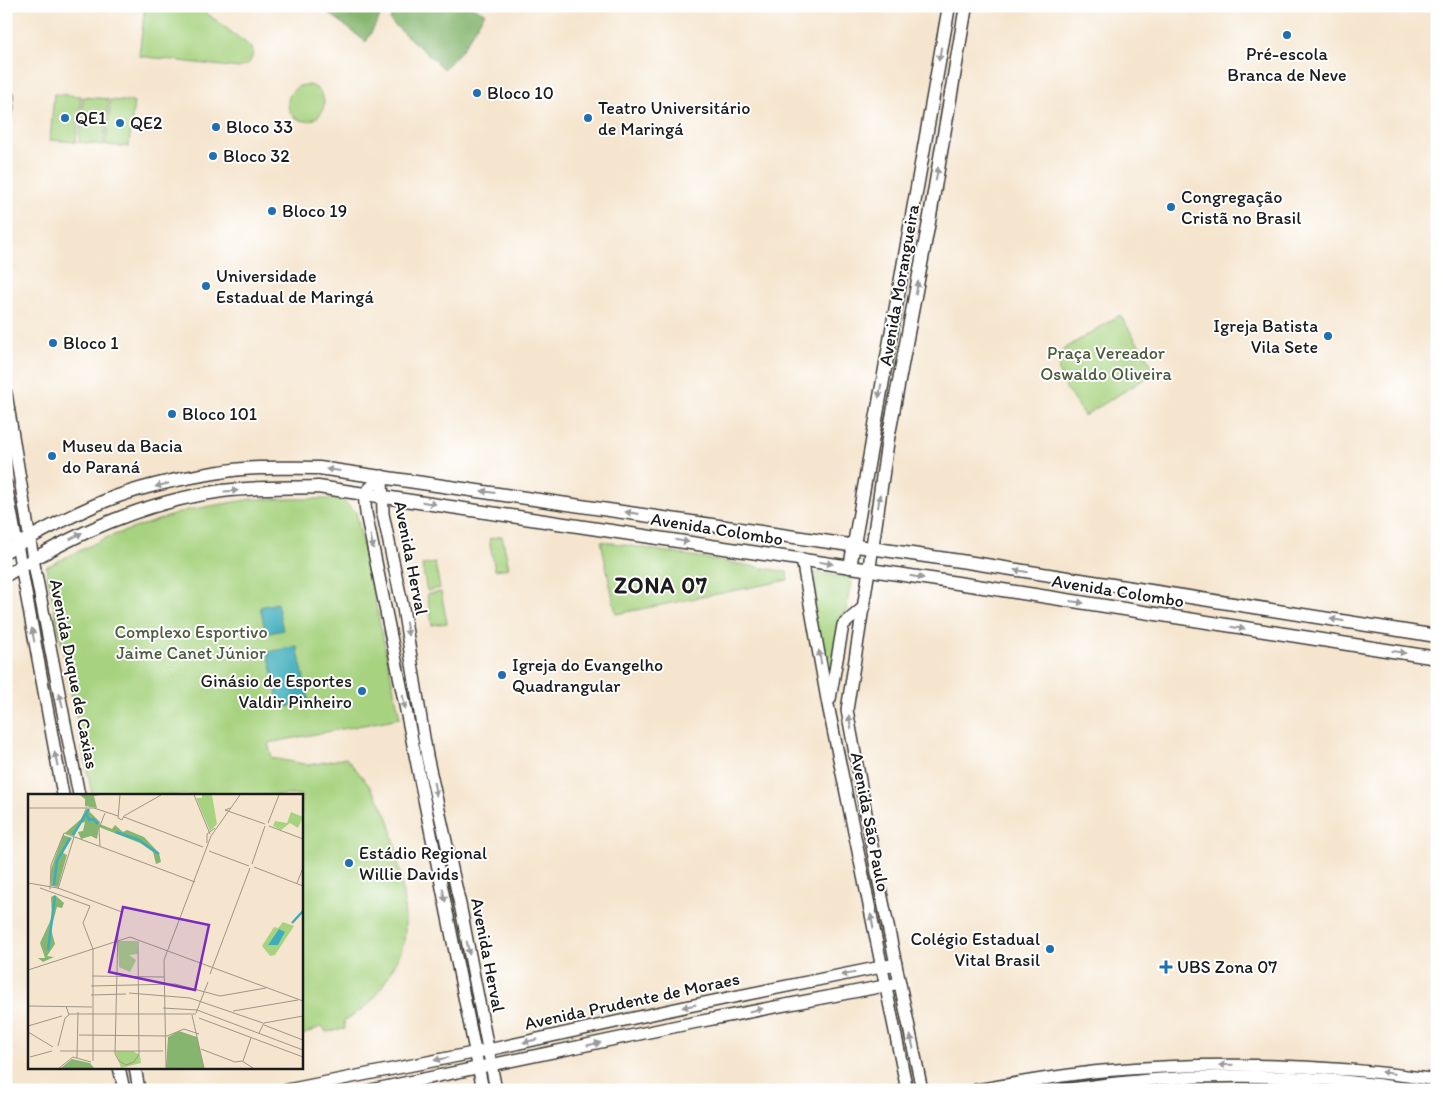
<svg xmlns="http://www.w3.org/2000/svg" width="1443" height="1096" viewBox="0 0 1443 1096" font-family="Itim,sans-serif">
  <rect width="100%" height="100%" fill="#fff"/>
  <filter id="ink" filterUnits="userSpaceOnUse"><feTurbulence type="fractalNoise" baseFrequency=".02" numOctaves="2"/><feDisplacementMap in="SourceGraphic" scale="10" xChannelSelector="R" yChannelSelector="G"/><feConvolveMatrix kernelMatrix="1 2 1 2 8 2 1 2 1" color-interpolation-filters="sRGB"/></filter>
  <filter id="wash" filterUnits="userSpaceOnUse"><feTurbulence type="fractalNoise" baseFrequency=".0096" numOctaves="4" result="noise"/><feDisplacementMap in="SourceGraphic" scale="20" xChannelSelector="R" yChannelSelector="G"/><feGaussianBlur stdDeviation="1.12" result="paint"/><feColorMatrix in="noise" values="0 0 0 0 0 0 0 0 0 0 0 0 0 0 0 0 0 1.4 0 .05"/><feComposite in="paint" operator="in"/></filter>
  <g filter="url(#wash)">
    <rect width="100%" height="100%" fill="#f5e5ce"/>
    <g fill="#a7d380" stroke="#62784e">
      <path d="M145,6H197L246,43L253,50C252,61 249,66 238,68L139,56Z"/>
      <circle cx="306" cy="103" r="18"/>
      <path d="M54,94L81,96L76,142L50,140Z"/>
      <path d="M83,97L108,99L104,145L79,142Z"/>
      <path d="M110,100L134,102L129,147L106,145Z"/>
      <path d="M1120,315L1156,372L1084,416C1073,397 1047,370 1064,349Z"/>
      <path d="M252,499H341L356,512L400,718L268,743L272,758L309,765L346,758C362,776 381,798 389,821C397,848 410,919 403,945C400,958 378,996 369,1004C361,1010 352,1016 344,1021L345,1029L326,1032L322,1026L301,1036V795H92L46,567L108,537L188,510Z"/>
      <path d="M502,536L509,568L495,570L489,539Z"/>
      <path d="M601,541L787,572L788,580L616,614Z"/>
      <path d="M435,563L440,588L427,591L422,565Z"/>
      <path d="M804,571L852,578L828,705Z"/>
      <path d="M441,592L447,623L432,625L427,594Z"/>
    </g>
    <g fill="#85b56e" stroke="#506845">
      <path d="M320,6H386L366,42Z"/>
      <path d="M395,6H469L485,13L461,51L444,69L390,21Z"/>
    </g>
    <g fill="#3eadbb" stroke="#2d646c">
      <path d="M277,603L283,630L266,634L260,607Z"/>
      <path d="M297,646L309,702L280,708L268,652Z"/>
    </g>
  </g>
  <g filter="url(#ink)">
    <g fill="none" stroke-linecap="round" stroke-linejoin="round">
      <g stroke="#3d3a37" stroke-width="14">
        <g id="secondary">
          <path d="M6,96L9,97L6,118"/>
          <path d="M6,393L33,559L79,795"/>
          <path d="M382,476L364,494L366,513L483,1090"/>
          <path d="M382,476L383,514L403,608L427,756L461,909L496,1090"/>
          <path d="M6,484L63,795"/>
          <path d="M802,559L828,705L907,1090"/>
          <path d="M869,570L847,710L877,873L922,1090"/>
          <path d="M830,699L843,625L864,607"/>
          <path d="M119,1067L124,1090"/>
          <path d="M135,1067L139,1090"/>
          <path d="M287,1090L488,1050L689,1006L896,964"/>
          <path d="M371,1090L692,1023L900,983"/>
          <path d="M976,1090C1018,1083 1061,1075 1103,1071C1215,1061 1326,1064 1437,1080"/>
          <path d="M1063,1090C1179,1072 1300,1072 1417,1090"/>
        </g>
      </g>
      <g stroke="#3d3a37" stroke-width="15">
        <g id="primary">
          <path d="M6,551C38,533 71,515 105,501C141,486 182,478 220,472C252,466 286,468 319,468L967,562L1437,636"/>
          <path d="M850,567L949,6"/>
          <path d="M869,570L888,439L929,222L966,6"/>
          <path d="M6,575C74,534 143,502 222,491C254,487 286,488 318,487L964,584L1437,658"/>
        </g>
      </g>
      <use href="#secondary" stroke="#fff" stroke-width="11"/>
      <use href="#primary" stroke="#fff" stroke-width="12"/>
    </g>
    <defs><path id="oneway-solid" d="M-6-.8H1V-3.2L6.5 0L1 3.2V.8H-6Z" transform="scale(1.25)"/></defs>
    <g fill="#999">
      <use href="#oneway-solid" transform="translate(940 54) rotate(100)"/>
      <use href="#oneway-solid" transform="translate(937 174) rotate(-80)"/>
      <use href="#oneway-solid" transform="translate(917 288) rotate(-79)"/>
      <use href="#oneway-solid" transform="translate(880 391) rotate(100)"/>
      <use href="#oneway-solid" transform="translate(333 470) rotate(-173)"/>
      <use href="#oneway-solid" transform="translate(162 485) rotate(166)"/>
      <use href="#oneway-solid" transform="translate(231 491) rotate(-4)"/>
      <use href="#oneway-solid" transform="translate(488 492) rotate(-172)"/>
      <use href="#oneway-solid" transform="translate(879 501) rotate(-82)"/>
      <use href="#oneway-solid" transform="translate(429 503) rotate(9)"/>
      <use href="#oneway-solid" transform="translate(632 513) rotate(-172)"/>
      <use href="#oneway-solid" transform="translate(76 536) rotate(-29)"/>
      <use href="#oneway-solid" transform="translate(682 541) rotate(9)"/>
      <use href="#oneway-solid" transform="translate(372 542) rotate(78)"/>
      <use href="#oneway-solid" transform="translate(826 563) rotate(9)"/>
      <use href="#oneway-solid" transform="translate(1021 571) rotate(-171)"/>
      <use href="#oneway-solid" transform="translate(917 577) rotate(9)"/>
      <use href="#oneway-solid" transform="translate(1077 602) rotate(8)"/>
      <use href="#oneway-solid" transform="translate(1337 620) rotate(-171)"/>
      <use href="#oneway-solid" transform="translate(1238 628) rotate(9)"/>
      <use href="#oneway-solid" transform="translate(407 629) rotate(81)"/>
      <use href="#oneway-solid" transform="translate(33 635) rotate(-101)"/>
      <use href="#oneway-solid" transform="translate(1399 652) rotate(9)"/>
      <use href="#oneway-solid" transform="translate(820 657) rotate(-100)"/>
      <use href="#oneway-solid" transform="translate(61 700) rotate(-103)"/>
      <use href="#oneway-solid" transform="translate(404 702) rotate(79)"/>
      <use href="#oneway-solid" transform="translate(850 722) rotate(-101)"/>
      <use href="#oneway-solid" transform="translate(56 759) rotate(-102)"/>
      <use href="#oneway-solid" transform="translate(435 789) rotate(78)"/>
      <use href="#oneway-solid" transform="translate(444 895) rotate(78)"/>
      <use href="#oneway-solid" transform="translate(872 921) rotate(-101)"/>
      <use href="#oneway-solid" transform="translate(468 948) rotate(79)"/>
      <use href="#oneway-solid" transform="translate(848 974) rotate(169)"/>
      <use href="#oneway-solid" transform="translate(689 1006) rotate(168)"/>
      <use href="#oneway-solid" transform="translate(756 1010) rotate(-11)"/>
      <use href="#oneway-solid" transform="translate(530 1041) rotate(167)"/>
      <use href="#oneway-solid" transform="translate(912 1042) rotate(-102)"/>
      <use href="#oneway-solid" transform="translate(594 1044) rotate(-12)"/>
      <use href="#oneway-solid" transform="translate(441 1059) rotate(169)"/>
      <use href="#oneway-solid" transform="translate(1226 1065) rotate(178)"/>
      <use href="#oneway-solid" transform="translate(1388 1073) rotate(-172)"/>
    </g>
  </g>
  <g fill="#1f6fb2" stroke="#fff" stroke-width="2">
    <circle cx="1287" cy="35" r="5"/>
    <circle cx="477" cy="93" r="5"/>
    <circle cx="65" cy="118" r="5"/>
    <circle cx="588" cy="118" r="5"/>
    <circle cx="120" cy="123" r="5"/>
    <circle cx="216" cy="127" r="5"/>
    <circle cx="213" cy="156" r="5"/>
    <circle cx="1171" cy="207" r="5"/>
    <circle cx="272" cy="211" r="5"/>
    <circle cx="206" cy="286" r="5"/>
    <circle cx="1328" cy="336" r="5"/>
    <circle cx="53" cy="343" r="5"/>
    <circle cx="172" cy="414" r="5"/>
    <circle cx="52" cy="456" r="5"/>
    <circle cx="502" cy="675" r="5"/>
    <circle cx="362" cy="691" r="5"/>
    <circle cx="349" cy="863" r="5"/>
    <circle cx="1050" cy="949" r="5"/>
    <path d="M1163.5 959.5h5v5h5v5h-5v5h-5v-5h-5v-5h5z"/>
  </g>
  <g text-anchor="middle" stroke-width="4" stroke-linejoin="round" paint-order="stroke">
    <g font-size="18" fill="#1c1c1c" stroke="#fff" text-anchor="start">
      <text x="1287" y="60" text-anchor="middle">Pré-escola<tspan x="1287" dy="21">Branca de Neve</tspan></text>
      <text x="487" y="99">Bloco 10</text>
      <text x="598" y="114">Teatro Universitário<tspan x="598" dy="21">de Maringá</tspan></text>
      <text x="75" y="124">QE1</text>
      <text x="130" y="129">QE2</text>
      <text x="226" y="133">Bloco 33</text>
      <text x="223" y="162">Bloco 32</text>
      <text x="1181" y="203">Congregação<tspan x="1181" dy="21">Cristã no Brasil</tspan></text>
      <text x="282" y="217">Bloco 19</text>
      <text x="216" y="282">Universidade<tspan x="216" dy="21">Estadual de Maringá</tspan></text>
      <text x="1318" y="332" text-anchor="end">Igreja Batista<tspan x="1318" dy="21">Vila Sete</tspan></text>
      <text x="63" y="349">Bloco 1</text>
      <text x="182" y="420">Bloco 101</text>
      <text x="62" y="452">Museu da Bacia<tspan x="62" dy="21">do Paraná</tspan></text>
      <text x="512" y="671">Igreja do Evangelho<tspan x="512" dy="21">Quadrangular</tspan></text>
      <text x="352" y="687" text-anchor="end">Ginásio de Esportes<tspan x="352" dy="21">Valdir Pinheiro</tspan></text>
      <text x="359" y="859">Estádio Regional<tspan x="359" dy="21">Willie Davids</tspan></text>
      <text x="1040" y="945" text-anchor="end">Colégio Estadual<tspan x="1040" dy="21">Vital Brasil</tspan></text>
      <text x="1177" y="973">UBS Zona 07</text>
    </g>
    <g font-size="18" fill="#1c1c1c" stroke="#fff">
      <text transform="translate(899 285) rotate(-80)" y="6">Avenida Morangueira</text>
      <text transform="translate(717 529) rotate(9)" y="6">Avenida Colombo</text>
      <text transform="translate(411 558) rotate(79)" y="6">Avenida Herval</text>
      <text transform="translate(1118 591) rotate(9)" y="6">Avenida Colombo</text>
      <text transform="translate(74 674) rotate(79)" y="6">Avenida Duque de Caxias</text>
      <text transform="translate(870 822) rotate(79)" y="6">Avenida São Paulo</text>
      <text transform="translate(488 955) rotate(79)" y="6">Avenida Herval</text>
      <text transform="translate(632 1001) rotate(-12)" y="6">Avenida Prudente de Moraes</text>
    </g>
    <g font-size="18" fill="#4d5c3f" stroke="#fff">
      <text x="1106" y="359">Praça Vereador<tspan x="1106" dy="21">Oswaldo Oliveira</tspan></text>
      <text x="191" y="638">Complexo Esportivo<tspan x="191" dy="21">Jaime Canet Júnior</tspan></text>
    </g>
    <g font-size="22" font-weight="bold" letter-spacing="1" fill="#1c1c1c" stroke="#fff">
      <text x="661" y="593">ZONA 07</text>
    </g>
  </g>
  <g transform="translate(28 794)">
    <rect width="275" height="275" fill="#f5e5ce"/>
    <path d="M174,1H184L189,30L182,37L168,4H174ZM263,18L275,23L270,34L262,29L253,36L245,32L247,27L259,29ZM255,128L266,132L247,161L242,162L234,152L246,133L250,134ZM90,147H109L110,160L101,161L108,166L102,178L91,173ZM87,257H105L112,261L113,269L93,274Z" fill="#a7d380"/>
    <path d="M52,1H73L66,2L69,14L57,12V5ZM58,14L72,28L69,45L63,42L53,45L50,38L55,37L57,28L53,29L46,42L37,39L53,25ZM72,30L84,35L87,31L95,38L99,36L116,43L131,59L133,68L128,70L125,58L112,49L71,33ZM35,41L44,44L35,59L39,61L30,93L23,92V75ZM27,101L36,109L34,114L29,113L23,135L27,150L19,162L26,163L15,168L10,164H17L12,149L24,123L23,103ZM151,237L169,243L176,274H138L140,243ZM44,265L62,269L66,274H33Z" fill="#85b56e"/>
    <path d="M251,135L257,138L250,151H240Z" fill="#3eadbb"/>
    <path fill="none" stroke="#3eadbb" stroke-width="2.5" d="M59,21L61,26L65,25L70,30M88,38L111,46L131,60M45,41L61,15M26,91L29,67L42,44M264,129L275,117M20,156L27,102"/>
    <path fill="none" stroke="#9e9587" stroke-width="1" d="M92,1L90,24L94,26L96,22M166,1L182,40M0,14H66L90,22M202,14L197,16L237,30M96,22L133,1M96,23L175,53M240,29L251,1M241,32L275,45M179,49V40L187,34M72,52L71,34L77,19M181,57L221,72M224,70L237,32M226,73L275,92M0,89L30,94L94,118L90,135L87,260L91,267L98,271L106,268L111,260L110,147M269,89L275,74M12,94L62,112L55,129L65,155V267M22,95L23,71L36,39L167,88M30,95L46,43M0,176L102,143L275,207M182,180L222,74M64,182L136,183M63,192L147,190L192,202L238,194M101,199L162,204L235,229M63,201L98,200M0,212L64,213M135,214L169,216L275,256M205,217L270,206M168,219L180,188M41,220H168M164,221L176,274M171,224L275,263M236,231L275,246M0,232L34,222M0,238L25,253M231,239L236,229L275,222M51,241L139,242L156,235L171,240M30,252L37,224L41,221L38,212M173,255L207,268L214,267L225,274M32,257H135M2,263L24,257M49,264L50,218M215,267L223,244M31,274L45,263L63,268M138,274L136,166L183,42L212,1"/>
    <path fill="#7b2cbf" fill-opacity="0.15" stroke="#7b2cbf" stroke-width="2.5" d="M95,113L181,131L167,196L81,178Z"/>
    <rect width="275" height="275" fill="none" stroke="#1c1c1c" stroke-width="2.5"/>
  </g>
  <rect width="1443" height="1096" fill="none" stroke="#fff" stroke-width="25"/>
</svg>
